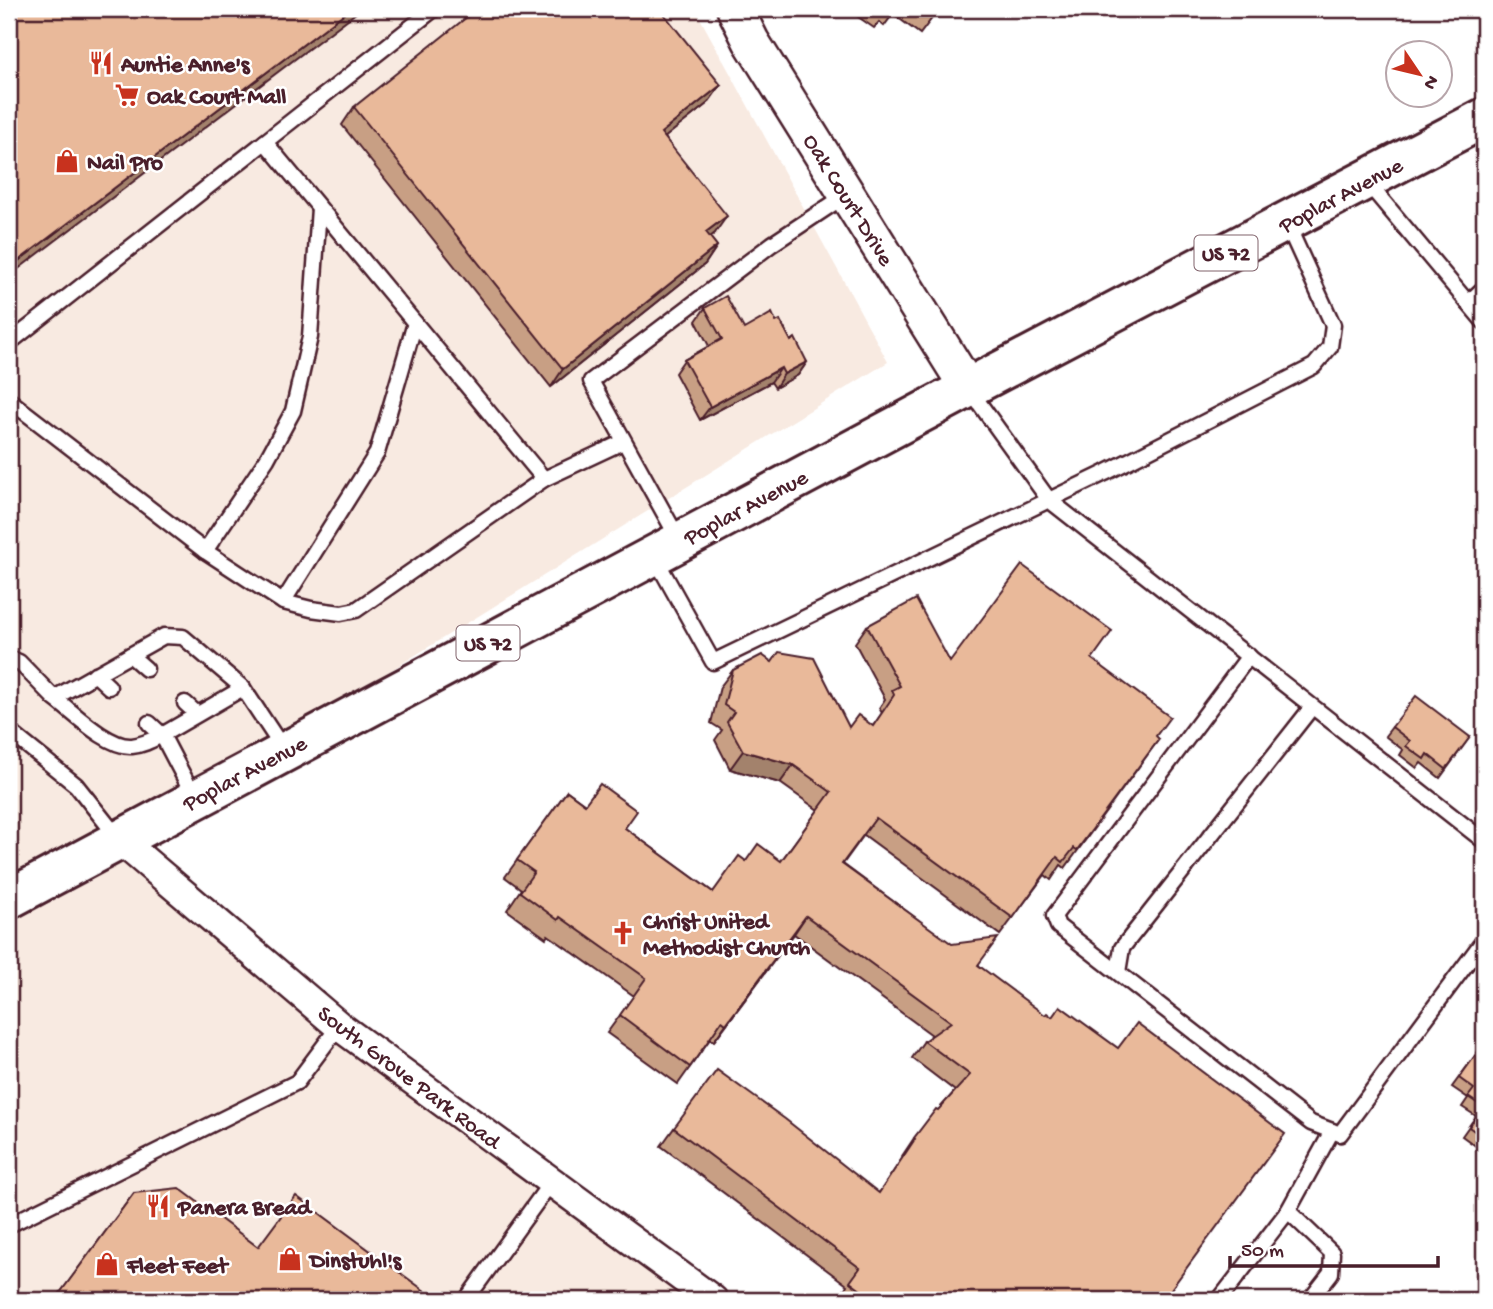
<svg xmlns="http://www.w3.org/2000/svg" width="1493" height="1309" viewBox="0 0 1493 1309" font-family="'Gochi Hand',sans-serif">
  <rect width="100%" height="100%" fill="#fff"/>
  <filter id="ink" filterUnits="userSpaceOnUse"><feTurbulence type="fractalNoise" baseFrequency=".0143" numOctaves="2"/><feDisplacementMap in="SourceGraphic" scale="14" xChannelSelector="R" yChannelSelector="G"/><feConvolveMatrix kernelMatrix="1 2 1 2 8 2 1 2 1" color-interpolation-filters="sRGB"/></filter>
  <g filter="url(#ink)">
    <path fill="#f8eae1" d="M9,9H695L888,362L119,839L703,1300H9Z"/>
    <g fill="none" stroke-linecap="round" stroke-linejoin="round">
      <g stroke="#4a1f2b" stroke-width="19">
        <g id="service">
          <path d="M265,142L415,323L377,453L283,602"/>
          <path d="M1366,181L1484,322"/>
          <path d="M1468,303L1484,288"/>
          <path d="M415,323L544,479"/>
          <path d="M9,343L434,9"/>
          <path d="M969,389L1049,500L1484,841"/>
          <path d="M9,400L205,551L283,602L311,609L341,613L356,610L544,479L623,442"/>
          <path d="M679,540L591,381L772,244L846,195"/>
          <path d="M205,551L267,459L293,411L310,337L319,208"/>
          <path d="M654,556L713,662L1105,473L1314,366L1330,347L1333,325L1287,224"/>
          <path d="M130,655L146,669"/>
          <path d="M1249,656L1054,916L1058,926L1311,1123L1340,1134L1484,940"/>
          <path d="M9,658L19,662L54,698L164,636L183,637L243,688"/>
          <path d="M95,674L109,687"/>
          <path d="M54,698C73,712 108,748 132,746C143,745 152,740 162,735L149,723"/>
          <path d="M185,703L197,714"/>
          <path d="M9,731L76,785L118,838"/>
          <path d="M195,798L162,735L243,688L284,750"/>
          <path d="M1118,972L1122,948L1312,707"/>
          <path d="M1288,1211L1332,1253L1331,1273L1310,1300"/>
          <path d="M9,1225L297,1082L339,1026"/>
          <path d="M466,1300L552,1181"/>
          <path d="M1219,1300L1288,1211L1332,1131"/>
        </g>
      </g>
      <g stroke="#4a1f2b" stroke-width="33">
        <path id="minor" d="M119,839L339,1026L713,1300"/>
      </g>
      <g stroke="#4a1f2b" stroke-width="40">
        <path id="tertiary" d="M735,9L751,41L968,388"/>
      </g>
      <g stroke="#4a1f2b" stroke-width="44">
        <path id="primary" d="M9,899L968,388L1484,118"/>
      </g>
      <use href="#service" stroke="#fff" stroke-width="14"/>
      <use href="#minor" stroke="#fff" stroke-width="28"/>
      <use href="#tertiary" stroke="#fff" stroke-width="35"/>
      <use href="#primary" stroke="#fff" stroke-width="38"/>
    </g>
    <g fill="#c89f84" stroke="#4a1f2b" stroke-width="2">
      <path d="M858,9H939L920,34L893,14L884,26L879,22L874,28L854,14Z"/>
      <path d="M708,103L665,137L715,233L710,237L717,246L705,264L551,387L342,125L354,107Z"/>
      <path d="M705,308L744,329L776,322L807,362L798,375L775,388L771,382L700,420L675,373L684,360L709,346L696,321Z"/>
      <path d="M867,626L950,662L1092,659L1156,737L1159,739L1065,868L1061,865L1051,880L1045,875L1000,935L864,835L843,864L979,965L1163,1300H838L847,1285L661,1146L674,1128L879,1193L903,1157L902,1156L914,1138L955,1091L912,1058L924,1041L932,1035L794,934L714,1041L710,1039L678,1084L607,1033L634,996L548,935L546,938L507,910L521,889L505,877L567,791L585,804L625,828L713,892L746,861H781L818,810L780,783L730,769L715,740L722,730L711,723L720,687L733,670L849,727L873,726L882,713L879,708L885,699L855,643Z"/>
      <path d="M1392,727L1470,737L1440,778L1421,763L1417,768L1400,755L1403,750L1385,736Z"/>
      <path d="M1480,1049L1484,1052V1152L1462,1136L1476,1116L1462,1107L1468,1098L1452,1087Z"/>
      <path d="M134,1193L258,1247L437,1300H55Z"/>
    </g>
    <g fill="#a3826c" stroke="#4a1f2b" stroke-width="2">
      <path d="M350,9H361L9,276V268Z"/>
      <path d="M721,85L708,103L649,150L661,133Z"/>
      <path d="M727,216L715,233L694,250L706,232Z"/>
      <path d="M717,246L705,264L551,387L563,369Z"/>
      <path d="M807,362L798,375L775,388L784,374Z"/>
      <path d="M781,368L771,382L700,420L710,407Z"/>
      <path d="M743,751L793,765L780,783L730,769Z"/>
      <path d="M806,916L794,934L714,1041L726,1024Z"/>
    </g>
    <g fill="#e9b99a" stroke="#4a1f2b" stroke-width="2">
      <path d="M9,9H350L9,268Z"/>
      <path d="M477,9H660L721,85L661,133L727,216L706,232L717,246L563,369L354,107Z"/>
      <path d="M923,9H938L933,16Z"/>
      <path d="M726,296L744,329L772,313L776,322L780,320L791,341L795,338L807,362L784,374L781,368L710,407L684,360L722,339L705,308Z"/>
      <path d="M1022,565L1112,631L1092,659L1170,717L1156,736L1159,739L1077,850L1074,848L1063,862L1057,857L1013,918L876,818L842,864L952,944L998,938L978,965L1045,1015L1047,1013L1052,1017L1060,1006L1118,1048L1137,1023L1285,1134L1163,1300H874L850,1282L860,1268L674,1128L717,1070L785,1119L879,1193L915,1139L914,1138L936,1109L938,1110L970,1075L924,1041L951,1022L806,916L726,1024L722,1021L690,1067L620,1015L646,978L560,917L558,920L520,892L534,872L517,860L567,791L585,804L600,784L637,811L625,828L713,892L739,856L746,861L758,844L781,861L831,792L793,765L743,751L727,722L734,712L724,705L733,670L762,655L772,662L779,652L814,658L849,727L858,715L873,726L894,695L892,690L900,686L867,626L916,599L950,662Z"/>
      <path d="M1416,696L1470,737L1446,769L1427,754L1424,759L1406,746L1410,741L1392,727Z"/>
      <path d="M1480,1049L1484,1052V1138L1469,1127L1483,1107L1468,1097L1474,1089L1459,1078Z"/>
      <path d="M179,1188L258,1247L296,1196L437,1300H69L60,1293L134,1193Z"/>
    </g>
  </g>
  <defs>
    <g id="restaurant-bare" transform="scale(1.89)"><path d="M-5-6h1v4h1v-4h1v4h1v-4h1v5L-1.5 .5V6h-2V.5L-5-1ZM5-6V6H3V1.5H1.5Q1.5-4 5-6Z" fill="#c8321e" stroke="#fff" stroke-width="2.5" paint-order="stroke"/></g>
    <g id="supermarket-bare" transform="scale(1.89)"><path d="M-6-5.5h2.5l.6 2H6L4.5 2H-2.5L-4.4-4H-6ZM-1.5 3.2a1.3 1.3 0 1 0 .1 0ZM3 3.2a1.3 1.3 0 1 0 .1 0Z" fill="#c8321e" stroke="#fff" stroke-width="2.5" paint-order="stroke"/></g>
    <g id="shop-bare" transform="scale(1.89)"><path d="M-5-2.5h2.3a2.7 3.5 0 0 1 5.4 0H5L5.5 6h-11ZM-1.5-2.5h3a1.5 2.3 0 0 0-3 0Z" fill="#c8321e" stroke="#fff" stroke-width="2.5" paint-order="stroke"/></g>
    <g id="church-bare" transform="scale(1.89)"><path d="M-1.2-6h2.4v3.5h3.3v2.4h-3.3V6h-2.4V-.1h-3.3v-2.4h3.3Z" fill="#c8321e" stroke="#fff" stroke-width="2.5" paint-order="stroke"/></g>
  </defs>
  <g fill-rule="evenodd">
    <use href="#restaurant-bare" x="101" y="63"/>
    <use href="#supermarket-bare" x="127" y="95"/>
    <use href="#shop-bare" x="67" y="161"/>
    <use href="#church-bare" x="623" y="933"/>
    <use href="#restaurant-bare" x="158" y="1206"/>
    <use href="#shop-bare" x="290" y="1259"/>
    <use href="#shop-bare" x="107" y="1264"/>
  </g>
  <g text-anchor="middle" stroke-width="5" stroke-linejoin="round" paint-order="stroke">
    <g fill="#fff" stroke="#80626b" stroke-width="2">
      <rect x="1194.5" y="235.5" width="63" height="35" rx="5"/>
      <rect x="456.5" y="625.5" width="63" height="35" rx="5"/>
    </g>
    <g font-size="21" font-weight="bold" fill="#4a1f2b">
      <text x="1226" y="260">US 72</text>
      <text x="488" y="650">US 72</text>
    </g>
    <g font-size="23" font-weight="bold" fill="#4a1f2b" stroke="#fff" text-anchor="start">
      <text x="121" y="71">Auntie Anne's</text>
      <text x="147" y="103">Oak Court Mall</text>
      <text x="87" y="169">Nail Pro</text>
      <text x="643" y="928">Christ United<tspan x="643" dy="26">Methodist Church</tspan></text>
      <text x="178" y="1214">Panera Bread</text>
      <text x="310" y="1267">Dinstuhl's</text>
      <text x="127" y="1272">Fleet Feet</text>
    </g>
    <g font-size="23" fill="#4a1f2b" stroke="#fff">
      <text transform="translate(1340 194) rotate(-28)" y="8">Poplar Avenue</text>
      <text transform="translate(850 199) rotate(58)" y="8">Oak Court Drive</text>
      <text transform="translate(745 506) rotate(-28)" y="8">Poplar Avenue</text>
      <text transform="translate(244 772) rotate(-28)" y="8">Poplar Avenue</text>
      <text transform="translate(410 1076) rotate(37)" y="8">South Grove Park Road</text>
    </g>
  </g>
  <rect width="1493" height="1309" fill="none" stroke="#fff" stroke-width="35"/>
  <rect x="18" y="18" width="1458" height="1274" fill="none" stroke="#4a1f2b" stroke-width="2.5" filter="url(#ink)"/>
  <g transform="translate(1419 74) rotate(125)"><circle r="33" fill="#ffffff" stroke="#b7a5aa" stroke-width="2"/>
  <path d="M0-5L12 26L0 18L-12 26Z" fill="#c8321e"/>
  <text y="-10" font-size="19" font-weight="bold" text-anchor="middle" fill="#4a1f2b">N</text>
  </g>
  <path d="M1230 1256v10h208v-10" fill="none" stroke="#4a1f2b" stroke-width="3.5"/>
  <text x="1241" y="1256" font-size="21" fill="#4a1f2b" stroke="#ffffff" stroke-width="5" paint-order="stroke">50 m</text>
</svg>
